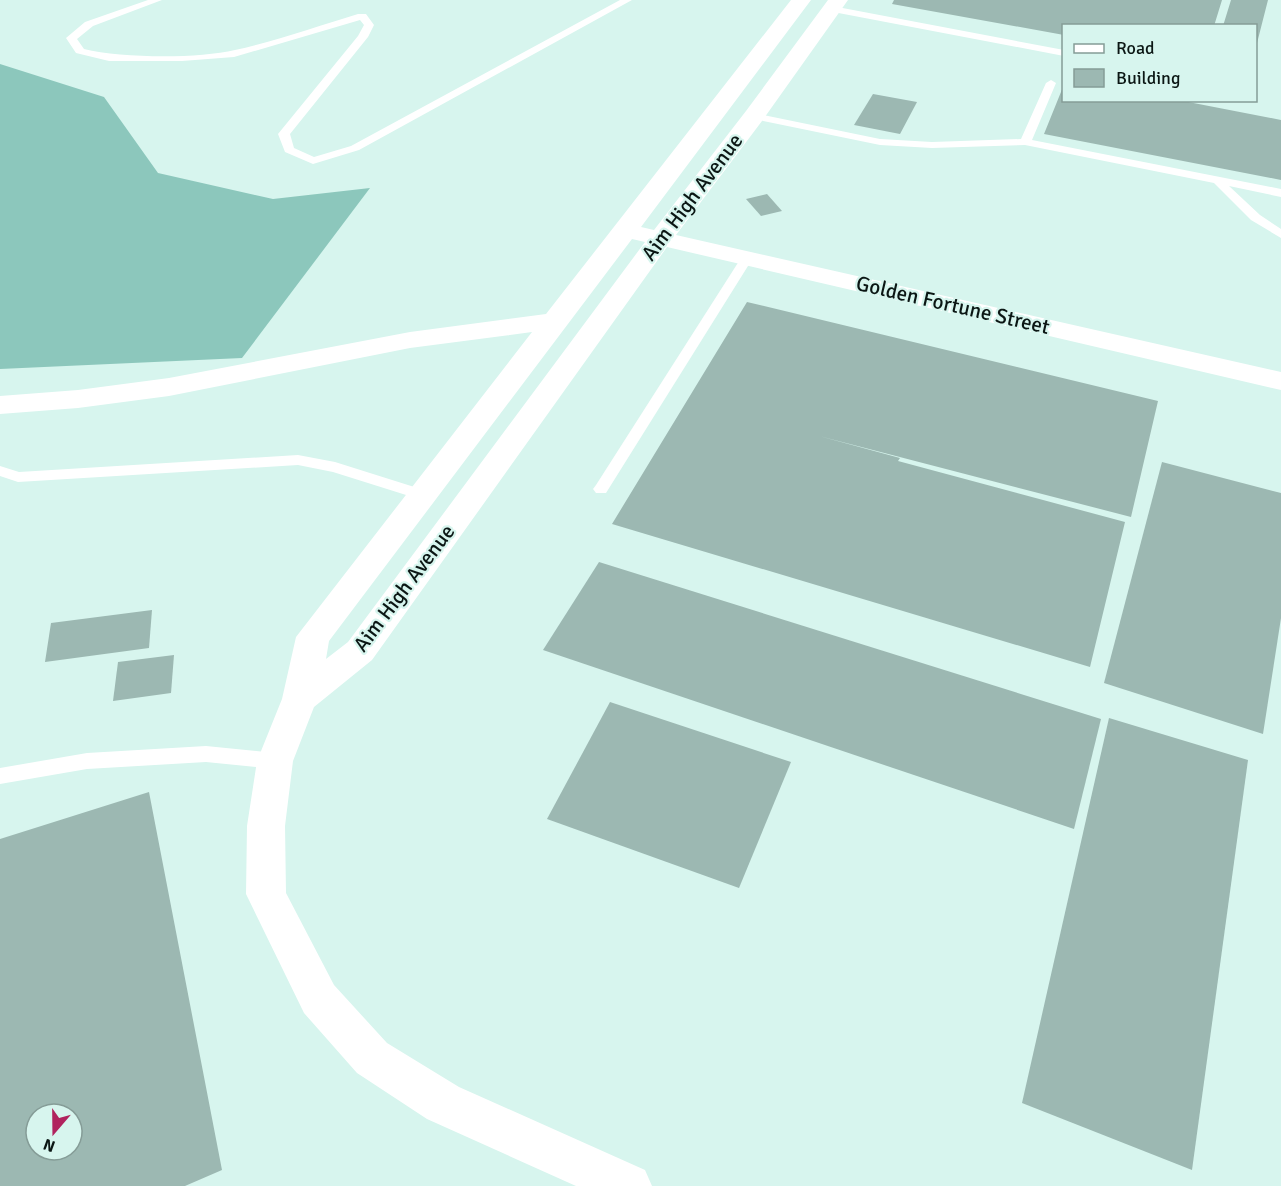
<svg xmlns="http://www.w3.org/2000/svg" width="1281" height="1186" viewBox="0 0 1281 1186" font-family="Signika,sans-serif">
  <rect width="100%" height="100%" fill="#d7f5ee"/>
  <path fill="#8cc7bc" d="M0,64L104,97L158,173L273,199L370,188L242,358L0,369Z"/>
  <g fill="#9cb8b2" fill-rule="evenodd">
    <path d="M894,0H1222L1214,26H1064V35L892,4Z"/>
    <path d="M1231,0H1268L1256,47V26H1223Z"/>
    <path d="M1063,87L1064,100H1178L1281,120V180L1044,134Z"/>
    <path d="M873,94L917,102L900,134L854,125Z"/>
    <path d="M767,194L782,211L761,216L746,199Z"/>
    <path d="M747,302L1158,401L1131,517L819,436L900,458L898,461L1125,522L1090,667L612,524Z"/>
    <path d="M1162,462L1281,493V618L1263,734L1104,683Z"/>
    <path d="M599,562L1101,719L1074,829L543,650Z"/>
    <path d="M152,610L149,648L45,662L51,623Z"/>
    <path d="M174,655L171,693L113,701L118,662Z"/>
    <path d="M610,702L791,762L739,888L547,819Z"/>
    <path d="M1109,718L1248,760L1192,1170L1022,1103Z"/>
    <path d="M149,792L222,1170L185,1186H0V839ZM36,1114H72V1150H36Z"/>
  </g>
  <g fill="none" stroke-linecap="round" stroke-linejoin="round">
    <g fill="#fff" fill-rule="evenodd">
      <path d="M148,0H162L93,26L77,39L84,49C121,58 197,59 235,50C276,41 318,26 358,14H366L374,25L368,37L290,134L294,148L314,157L351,146L620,0H632L359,150L313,164L285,152L278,134L358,36L364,25L360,20L234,57L182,61H109L76,53L66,38L85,22Z"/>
      <path d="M832,6L1064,50V56L828,11L827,9Z"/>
      <path d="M1051,80L1056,83L1032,140L1281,189V197L1229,186L1260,215L1281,229V238L1251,220L1214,183L1025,145L932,148L880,145L754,119L748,116L754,113L880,139L932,142L1021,139L1046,83Z"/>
      <path d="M747,254L753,258L606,493H596L593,489L596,485L741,258Z"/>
      <path d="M298,455L335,462L427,491L430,495L427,499L422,500L333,472L298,465L18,482L0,476V466L19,472Z"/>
      <path d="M206,746L275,753L282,756L284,761L282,766L275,769L206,762L87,769L0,784V768L87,753Z"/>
    </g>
    <path fill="#fff" fill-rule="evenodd" d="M791,0H811L641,227L654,230L746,111L828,0H848L762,121L676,235L1281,372V390L667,247L372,660L314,707L293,761L285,826L286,893L334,985L387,1043L459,1087L645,1170L652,1186H576L427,1119L357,1073L304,1013L246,894L247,826L257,761L282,699L296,637L532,332L410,348L169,396L78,408L0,414V396L78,390L169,378L410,332L546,314ZM632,239L645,242L348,642L326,659L329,641Z"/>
  </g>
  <g text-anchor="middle" stroke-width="4.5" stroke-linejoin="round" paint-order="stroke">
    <g font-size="21" fill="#0b1614" stroke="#d7f5ee">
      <text transform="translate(692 197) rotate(-53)" y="7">Aim High Avenue</text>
      <text transform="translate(953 305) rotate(13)" y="7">Golden Fortune Street</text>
      <text transform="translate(404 588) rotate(-53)" y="7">Aim High Avenue</text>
    </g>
  </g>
  <rect x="1062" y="24" width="195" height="78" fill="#d7f5ee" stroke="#859c97" stroke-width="1.5"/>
  <rect x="1074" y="44" width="30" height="9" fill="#ffffff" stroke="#859c97" stroke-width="1.5"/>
  <text x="1116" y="54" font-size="18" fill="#0b1614">Road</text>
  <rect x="1074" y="69" width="30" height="18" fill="#9cb8b2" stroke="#859c97" stroke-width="1.5"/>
  <text x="1116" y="84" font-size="18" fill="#0b1614">Building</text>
  <g transform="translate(54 1132) rotate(200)"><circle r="28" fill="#d7f5ee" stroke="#859c97" stroke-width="1.5"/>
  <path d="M0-4.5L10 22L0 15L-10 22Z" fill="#b0235e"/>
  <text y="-9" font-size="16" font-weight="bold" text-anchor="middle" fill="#0b1614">N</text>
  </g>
</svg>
